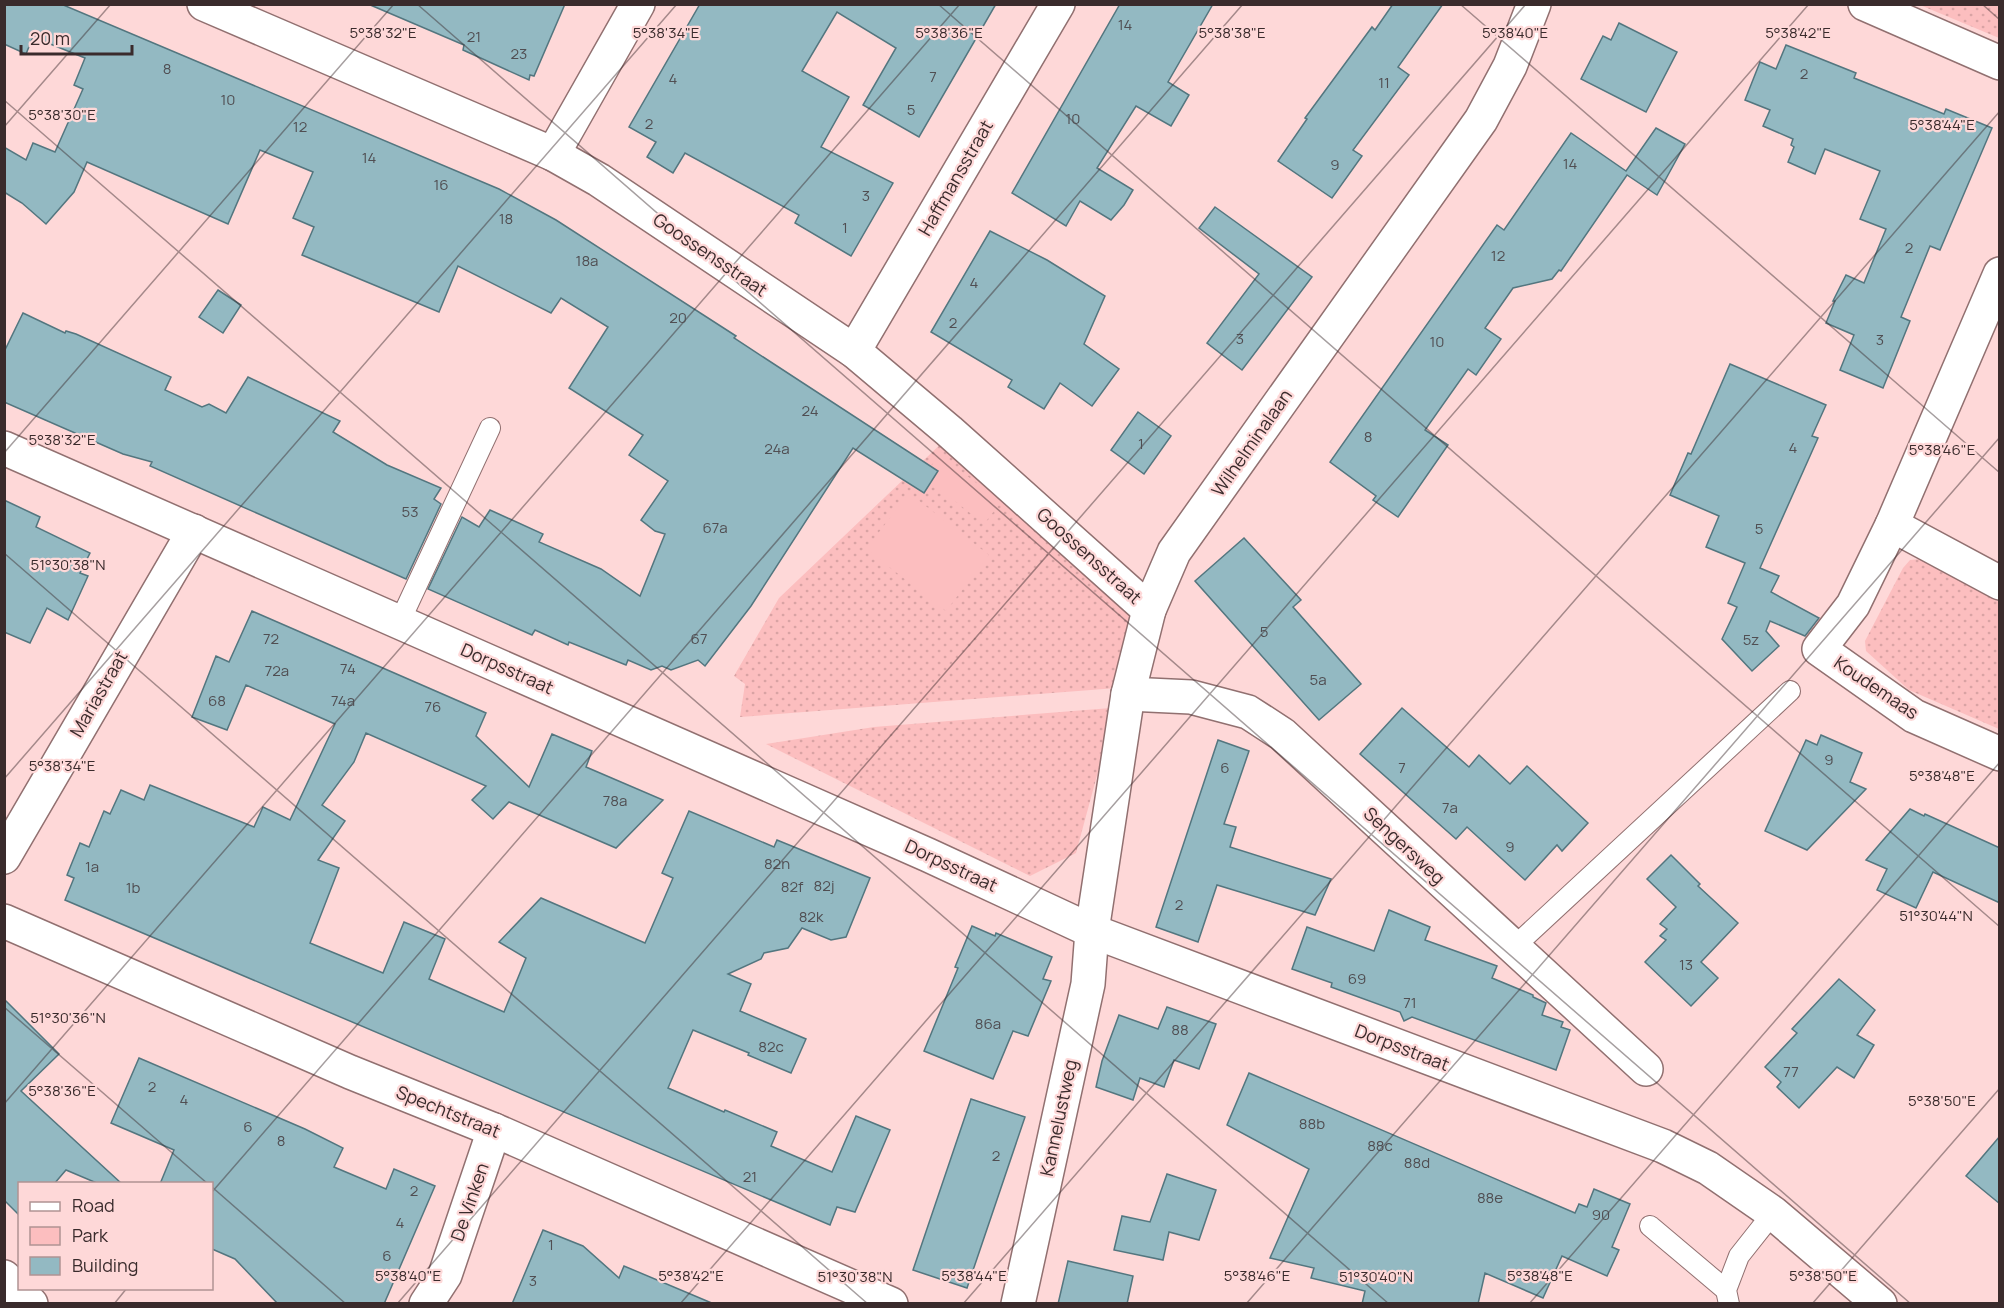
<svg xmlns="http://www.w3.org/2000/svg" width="2004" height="1308" viewBox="0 0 2004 1308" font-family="Manrope,sans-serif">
  <defs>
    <pattern id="grass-dots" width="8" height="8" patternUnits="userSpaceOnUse" patternTransform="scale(1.5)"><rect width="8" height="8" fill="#fcbebf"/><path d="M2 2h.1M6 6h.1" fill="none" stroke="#d9a3a4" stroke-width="1.8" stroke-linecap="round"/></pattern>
  </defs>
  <rect width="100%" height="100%" fill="#fed8d8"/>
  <g fill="url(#grass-dots)">
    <path d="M1920,5H1999V38Z"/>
    <path d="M947,438L1128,610L1129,620L1117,688L740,717L745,684L734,676L779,598Z"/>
    <path d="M1921,559L1999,602V729L1909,690L1866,651L1865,641L1903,568L1910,560Z"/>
    <path d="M1111,708L1112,720L1076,853L1030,876L766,744L874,727Z"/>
  </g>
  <g fill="#fcbebf">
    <path d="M940,455L1001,502L984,524L923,476Z"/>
    <path d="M909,493L989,555L946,611L866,549Z"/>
  </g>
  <g fill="#93b9c2" stroke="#53767f" stroke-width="1.5">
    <path d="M4,4H61L499,189L556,220L736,336L734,338L938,471L924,493L853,448L751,606L705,666L698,660L671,670L662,666L651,670L628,660L626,665L569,642L568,645L535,630L532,635L428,589L462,517L479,527L490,510L543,534L539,542L601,569L640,596L665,534L655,531L641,520L668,481L629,455L643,435L569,388L608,327L561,298L551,313L458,266L439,312L302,255L314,227L293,218L313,172L260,150L228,224L87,162L74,192L46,224L22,203L4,192V147L26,160L33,143L55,152L83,89L74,85L85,58L33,37L26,54L4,44Z"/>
    <path d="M368,4H565L534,76L530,75L529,80L463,50L464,45Z"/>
    <path d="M700,4H996L919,137L863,105L896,48L837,12L802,71L849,97L821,147L893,183L851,256L795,223L799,215L685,153L673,173L647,157L656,142L629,127Z"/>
    <path d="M1120,4H1213L1168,82L1189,95L1171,126L1136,106L1097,168L1133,190L1124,205L1111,220L1080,201L1066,226L1012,193Z"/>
    <path d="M1393,4H1443L1398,67L1409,75L1353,150L1362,156L1332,198L1278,161L1307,119L1305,118L1372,27L1375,30Z"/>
    <path d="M1619,23L1677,52L1646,112L1581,79L1603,36L1611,40Z"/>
    <path d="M1786,45L1856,73L1854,78L1944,114L1946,109L1992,128L1940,250L1930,246L1901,317L1910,321L1883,388L1840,370L1854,335L1826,323L1835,301H1833L1846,275L1864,283L1886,229L1860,219L1880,171L1825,149L1815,174L1788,162L1794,147L1791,145L1793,139L1763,126L1770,110L1745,100L1760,62L1776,69Z"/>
    <path d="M1656,128L1685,144L1657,195L1627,175L1561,271L1559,270L1552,279L1513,288L1485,328L1501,339L1476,375L1468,369L1425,430L1448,445L1398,517L1373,500L1376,496L1330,462L1497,225L1504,230L1571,133L1626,171Z"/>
    <path d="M1215,207L1312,277L1242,370L1207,343L1259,274L1199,228Z"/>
    <path d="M990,231L1047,260L1105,296L1084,344L1119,369L1092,406L1060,383L1044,409L1008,387L1012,380L931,332Z"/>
    <path d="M218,290L241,305L223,333L199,317Z"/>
    <path d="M23,313L65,333L66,331L76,334L171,377L165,390L202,407L209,404L226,413L248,377L340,421L333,432L387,465L441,488L434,499L441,504L406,579L150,466L152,462L123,454L4,402V352Z"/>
    <path d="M1730,364L1826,405L1812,436L1818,438L1760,568L1779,576L1771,592L1819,618L1805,636L1770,621L1766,631L1779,646L1752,671L1722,639L1737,607L1728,603L1745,563L1706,547L1719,516L1670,495L1688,453L1691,454Z"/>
    <path d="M1138,412L1171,436L1144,474L1111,450Z"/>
    <path d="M4,500L40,517L36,527L90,553L80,573L88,576L68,620L47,608L30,643L4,632Z"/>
    <path d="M1244,538L1301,600L1293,607L1361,684L1319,720L1195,581Z"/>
    <path d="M252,611L486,713L476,736L529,787L552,734L592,751L586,767L663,800L616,848L509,802L493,819L472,800L486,786L366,733L354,762L322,805L345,821L318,860L339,868L310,943L383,973L404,922L445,939L429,979L504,1012L526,958L499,942L541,898L645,943L673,878L662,873L689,811L774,847L777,840L870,878L846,937L831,940L802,928L788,948L764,953L761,959L728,974L751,984L740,1011L806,1039L791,1073L748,1055L749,1053L693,1030L668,1088L724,1112L725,1110L777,1132L771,1146L832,1172L856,1116L890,1130L855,1212L837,1207L830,1225L65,900L74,878L67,875L80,843L89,847L104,811L110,814L121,790L144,800L150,785L254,827L263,807L290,820L335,724L246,685L227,730L192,717L216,656L229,662Z"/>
    <path d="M1402,708L1469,767L1479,755L1510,784L1527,766L1588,823L1562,851L1557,845L1525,880L1467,827L1456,839L1360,754Z"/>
    <path d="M1821,735L1862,753L1850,782L1866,789L1807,850L1765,831L1806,740L1817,745Z"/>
    <path d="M1218,740L1249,751L1224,824L1236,827L1230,847L1331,879L1315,915L1217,885L1198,942L1156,927Z"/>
    <path d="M1910,809L1924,816L1925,814L2000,848V903L1933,872L1916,908L1877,890L1887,869L1866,860Z"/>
    <path d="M1671,855L1700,884L1698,886L1738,923L1701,962L1718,978L1691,1006L1645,962L1666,940L1660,936L1667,929L1660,924L1676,907L1647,879Z"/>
    <path d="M1389,910L1430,927L1425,940L1497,966L1492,978L1533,995V997L1546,1003L1542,1015L1563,1022L1561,1027L1570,1030L1556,1070L1412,1017L1404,1021L1400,1012L1331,987L1332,983L1292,969L1307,927L1374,951Z"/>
    <path d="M972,926L995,936L996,933L1052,957L1043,979L1051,981L1028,1036L1013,1031L993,1079L924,1051L958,968L955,967Z"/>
    <path d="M1839,979L1875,1010L1857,1035L1874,1045L1854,1078L1837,1067L1799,1108L1777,1087L1781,1082L1765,1067L1797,1033L1792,1029Z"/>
    <path d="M4,999L59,1054L21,1091L122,1184H99L66,1170L54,1184H20V1216L4,1200Z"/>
    <path d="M1167,1007L1216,1024L1199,1069L1174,1060L1164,1087L1140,1078L1133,1100L1096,1087L1102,1061L1119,1015L1158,1029Z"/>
    <path d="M139,1058L305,1129L343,1148L334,1167L386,1189L394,1169L435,1186L384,1304H278L235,1259L212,1249V1184H160L174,1150L111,1123Z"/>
    <path d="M1249,1073L1575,1213L1579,1204L1587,1207L1594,1189L1630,1204L1612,1247L1619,1250L1607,1276L1562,1256L1543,1298L1485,1273L1478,1304H1362L1365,1291L1311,1278L1314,1268L1270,1258L1309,1169L1227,1125Z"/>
    <path d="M971,1099L1025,1117L967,1288L913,1270Z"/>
    <path d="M2000,1136V1204L1966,1176Z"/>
    <path d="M1167,1174L1216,1190L1199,1240L1169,1232L1163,1260L1114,1250L1122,1216L1150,1222Z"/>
    <path d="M543,1230L583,1246L619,1278L624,1266L714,1304H512Z"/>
    <path d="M1068,1261L1133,1276L1127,1304H1058Z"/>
  </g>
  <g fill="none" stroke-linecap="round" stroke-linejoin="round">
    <g stroke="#917070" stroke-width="22">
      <g id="service">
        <path d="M400,621L490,428"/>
        <path d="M1514,947L1790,691"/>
        <path d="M1650,1226L1726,1290"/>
        <path d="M1729,1304L1726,1290L1739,1256L1773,1213"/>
      </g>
    </g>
    <g stroke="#917070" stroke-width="36">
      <g id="minor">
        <path d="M204,4L553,154L599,180L854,351L949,431L1149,610"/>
        <path d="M1865,4L2000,63"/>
        <path d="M553,154L638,4"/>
        <path d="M2000,274L1892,525L1853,605L1819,649L1914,716L2000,754"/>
        <path d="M854,351L1058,4"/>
        <path d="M1892,525L2000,583"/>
        <path d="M1128,694L1191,697L1248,712L1282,734L1646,1069"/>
        <path d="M4,857L194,531"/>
        <path d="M4,921L350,1072L494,1130L891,1304"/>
        <path d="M4,1277L31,1304"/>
        <path d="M426,1304L445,1275L494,1130"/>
        <path d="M1018,1304L1088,984L1092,931L1128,694L1149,610L1174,552L1481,120L1510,66L1534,4"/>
      </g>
    </g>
    <g stroke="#917070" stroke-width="36">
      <path id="tertiary" d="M4,448L928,855L1092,931L1663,1146L1708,1168L1773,1213L1880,1304"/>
    </g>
    <use href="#service" stroke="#fff" stroke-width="20"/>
    <use href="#minor" stroke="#fff" stroke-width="33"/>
    <use href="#tertiary" stroke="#fff" stroke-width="33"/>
  </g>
  <path fill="none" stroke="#3a2b2c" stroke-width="1.5" stroke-opacity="0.45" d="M417,4L1911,1304M938,4L2000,927M1460,4L2000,473M1982,4L2000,20M4,100L1389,1304M4,127L111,4M4,453L394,4M4,553L868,1304M4,779L677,4M4,1007L208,1184M4,1104L960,4M212,1187L346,1304M212,1192L1243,4M114,1304L127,1288M397,1304L1526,4M680,1304L1809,4M963,1304L2000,111M1246,1304L2000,437M1529,1304L2000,762M1812,1304L2000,1088"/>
  <g text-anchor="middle" stroke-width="4.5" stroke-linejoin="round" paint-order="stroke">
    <g font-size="15" fill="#504e52">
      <text x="1125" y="30">14</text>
      <text x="474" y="42">21</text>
      <text x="519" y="59">23</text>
      <text x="167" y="74">8</text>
      <text x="1804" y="79">2</text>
      <text x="933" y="82">7</text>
      <text x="673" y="84">4</text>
      <text x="1384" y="88">11</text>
      <text x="228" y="105">10</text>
      <text x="911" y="115">5</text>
      <text x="1073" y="124">10</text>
      <text x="649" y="129">2</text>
      <text x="300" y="132">12</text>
      <text x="369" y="163">14</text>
      <text x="1570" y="169">14</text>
      <text x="1335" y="170">9</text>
      <text x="441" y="190">16</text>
      <text x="866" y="201">3</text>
      <text x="506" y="224">18</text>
      <text x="845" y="233">1</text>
      <text x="1909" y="253">2</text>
      <text x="1498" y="261">12</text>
      <text x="587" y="266">18a</text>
      <text x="974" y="288">4</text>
      <text x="678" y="323">20</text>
      <text x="953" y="328">2</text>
      <text x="1240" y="344">3</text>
      <text x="1880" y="345">3</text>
      <text x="1437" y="347">10</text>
      <text x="810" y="416">24</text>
      <text x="1368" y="442">8</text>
      <text x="1141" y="449">1</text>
      <text x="1793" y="453">4</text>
      <text x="777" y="454">24a</text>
      <text x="410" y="517">53</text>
      <text x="715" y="533">67a</text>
      <text x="1759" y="534">5</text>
      <text x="1264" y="637">5</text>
      <text x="271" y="644">72</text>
      <text x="699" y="644">67</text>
      <text x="1751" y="645">5z</text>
      <text x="348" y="674">74</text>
      <text x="277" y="676">72a</text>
      <text x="1318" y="685">5a</text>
      <text x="217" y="706">68</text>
      <text x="343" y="706">74a</text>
      <text x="433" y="712">76</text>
      <text x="1829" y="765">9</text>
      <text x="1225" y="773">6</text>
      <text x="1402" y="773">7</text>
      <text x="615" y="806">78a</text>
      <text x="1450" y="813">7a</text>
      <text x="1510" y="852">9</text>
      <text x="777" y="869">82n</text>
      <text x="92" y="872">1a</text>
      <text x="824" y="891">82j</text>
      <text x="792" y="892">82f</text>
      <text x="133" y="893">1b</text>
      <text x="1179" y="910">2</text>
      <text x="811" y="922">82k</text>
      <text x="1686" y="970">13</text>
      <text x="1357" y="984">69</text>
      <text x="1410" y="1008">71</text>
      <text x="988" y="1029">86a</text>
      <text x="1180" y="1035">88</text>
      <text x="771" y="1052">82c</text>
      <text x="1791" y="1077">77</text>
      <text x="152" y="1092">2</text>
      <text x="184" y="1105">4</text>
      <text x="1312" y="1129">88b</text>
      <text x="248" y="1132">6</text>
      <text x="281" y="1146">8</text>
      <text x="1380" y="1151">88c</text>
      <text x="996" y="1161">2</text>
      <text x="1417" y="1168">88d</text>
      <text x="750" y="1182">21</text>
      <text x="414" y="1196">2</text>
      <text x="1490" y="1203">88e</text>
      <text x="1601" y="1220">90</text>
      <text x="400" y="1228">4</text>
      <text x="551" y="1250">1</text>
      <text x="387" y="1261">6</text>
      <text x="533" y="1286">3</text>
    </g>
    <g font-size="18" fill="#3a2b2c" stroke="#fed8d8">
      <text transform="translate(956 178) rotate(-60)" y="6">Haffmansstraat</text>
      <text transform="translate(710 255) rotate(34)" y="6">Goossensstraat</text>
      <text transform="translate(1252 443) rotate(-55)" y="6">Wilhelminalaan</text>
      <text transform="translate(1089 556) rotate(42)" y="6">Goossensstraat</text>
      <text transform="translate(507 669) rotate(24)" y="6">Dorpsstraat</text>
      <text transform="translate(1876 688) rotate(34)" y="6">Koudemaas</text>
      <text transform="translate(99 694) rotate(-60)" y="6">Mariastraat</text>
      <text transform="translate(1404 846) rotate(43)" y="6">Sengersweg</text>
      <text transform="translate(951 866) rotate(25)" y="6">Dorpsstraat</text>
      <text transform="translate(1402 1048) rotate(21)" y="6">Dorpsstraat</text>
      <text transform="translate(448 1112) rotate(22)" y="6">Spechtstraat</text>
      <text transform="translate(1059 1118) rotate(-78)" y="6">Kannelustweg</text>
      <text transform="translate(470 1202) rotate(-71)" y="6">De Vinken</text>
    </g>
  </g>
  <g font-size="15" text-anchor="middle" fill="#3a2b2c" stroke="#fed8d8" stroke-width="4.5" stroke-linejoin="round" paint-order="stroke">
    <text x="666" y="38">5°38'34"E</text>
    <text x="949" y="38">5°38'36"E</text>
    <text x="1232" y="38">5°38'38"E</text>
    <text x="1515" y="38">5°38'40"E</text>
    <text x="1798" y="38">5°38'42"E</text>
    <text x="383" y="38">5°38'32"E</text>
    <text x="62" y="120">5°38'30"E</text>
    <text x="1942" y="130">5°38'44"E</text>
    <text x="62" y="445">5°38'32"E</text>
    <text x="1942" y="455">5°38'46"E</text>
    <text x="68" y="570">51°30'38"N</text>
    <text x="62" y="771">5°38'34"E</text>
    <text x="1942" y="781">5°38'48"E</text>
    <text x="1936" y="921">51°30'44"N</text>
    <text x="68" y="1023">51°30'36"N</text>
    <text x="62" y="1096">5°38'36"E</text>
    <text x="1942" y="1106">5°38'50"E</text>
    <text x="408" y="1281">5°38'40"E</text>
    <text x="691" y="1281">5°38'42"E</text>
    <text x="974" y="1281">5°38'44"E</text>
    <text x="1257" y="1281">5°38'46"E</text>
    <text x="1540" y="1281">5°38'48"E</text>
    <text x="1823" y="1281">5°38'50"E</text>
    <text x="855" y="1282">51°30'38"N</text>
    <text x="1376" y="1282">51°30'40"N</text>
  </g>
  <rect width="2004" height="1308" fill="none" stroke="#3a2b2c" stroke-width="12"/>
  <rect x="18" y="1182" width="195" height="108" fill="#fed8d8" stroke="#b09393" stroke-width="1.5"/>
  <rect x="30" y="1202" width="30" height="9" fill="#ffffff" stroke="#b09393" stroke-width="1.5"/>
  <text x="72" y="1212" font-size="18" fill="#3a2b2c">Road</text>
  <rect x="30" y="1227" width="30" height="18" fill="#fcbebf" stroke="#b09393" stroke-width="1.5"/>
  <text x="72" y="1242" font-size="18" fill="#3a2b2c">Park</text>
  <rect x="30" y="1257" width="30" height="18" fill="#93b9c2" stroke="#b09393" stroke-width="1.5"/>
  <text x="72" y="1272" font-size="18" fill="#3a2b2c">Building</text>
  <path d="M21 45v9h111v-9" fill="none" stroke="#3a2b2c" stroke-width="3"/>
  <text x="30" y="45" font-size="18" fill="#3a2b2c" stroke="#fed8d8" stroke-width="4.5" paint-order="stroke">20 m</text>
</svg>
